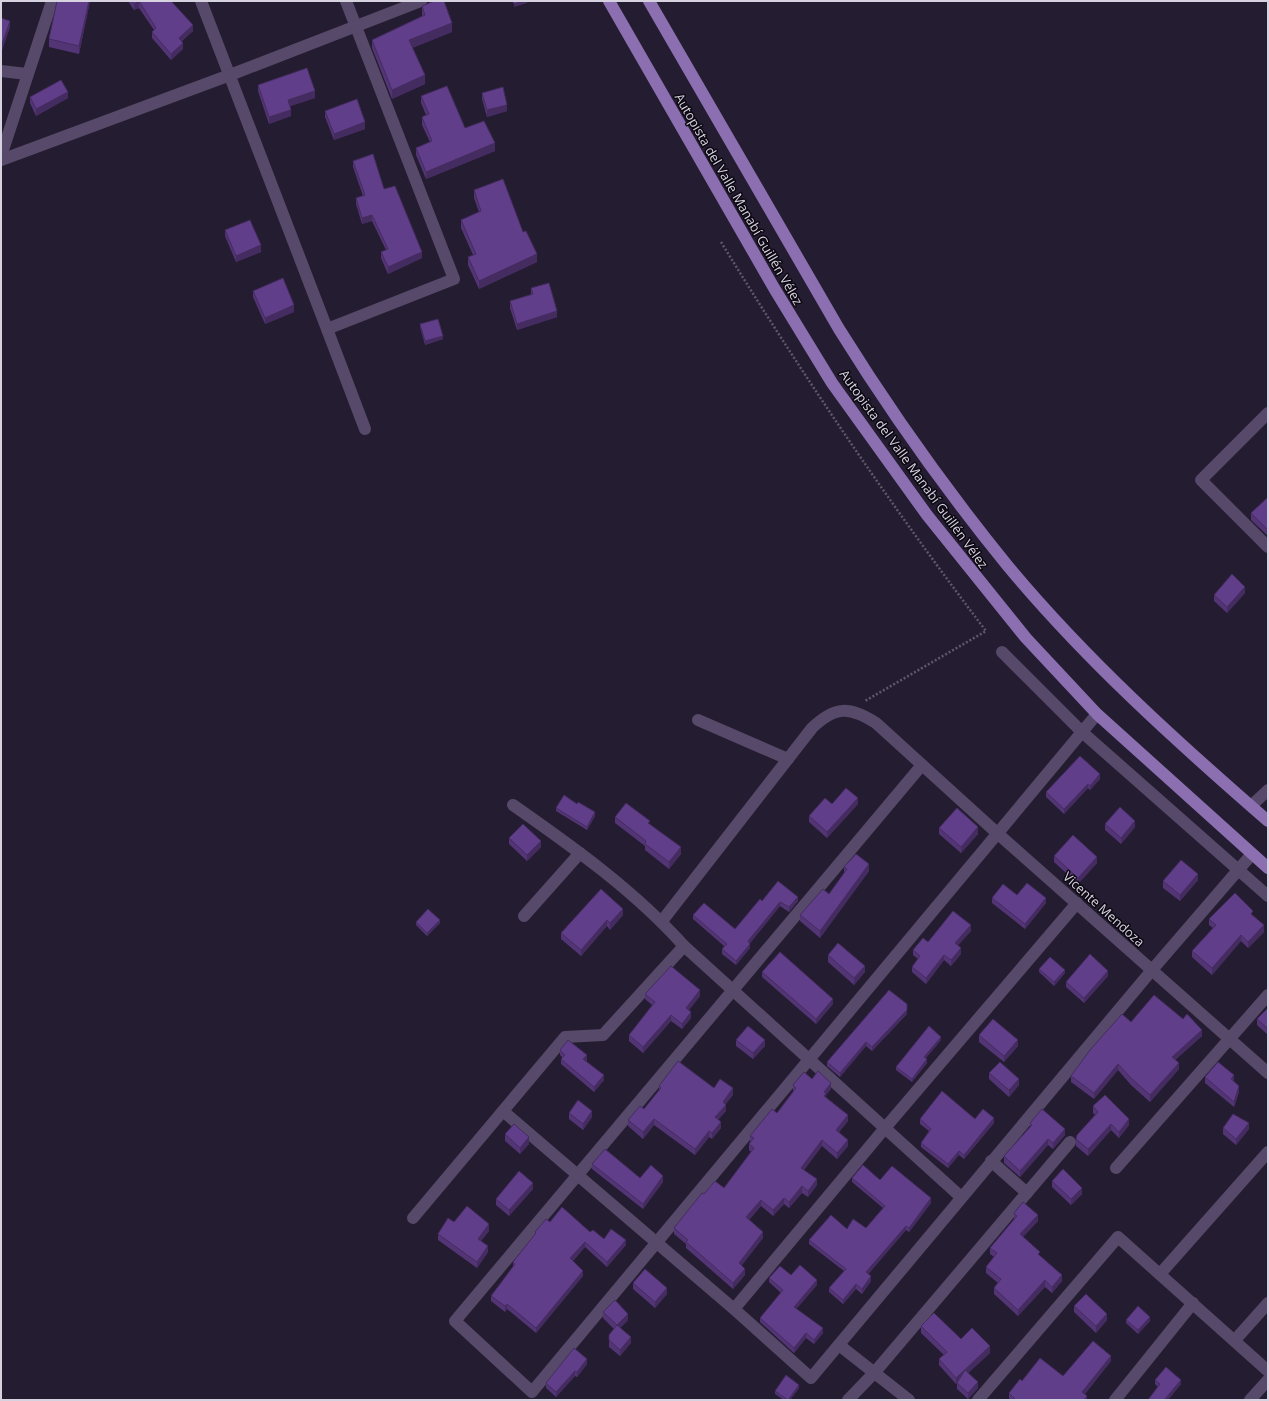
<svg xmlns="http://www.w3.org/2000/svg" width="1269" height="1401" viewBox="0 0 1269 1401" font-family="'Open Sans',sans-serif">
  <rect width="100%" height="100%" fill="#241c30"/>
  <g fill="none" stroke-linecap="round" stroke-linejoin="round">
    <path stroke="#5f586a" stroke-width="2.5" stroke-dasharray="2 2" stroke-linecap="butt" d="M721,242C803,376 891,506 986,631L865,701"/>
    <g stroke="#564969" stroke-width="12">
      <path d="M201,1L327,329L454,279L346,1"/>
      <path d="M1,71L27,74"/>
      <path d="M1,156L52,1"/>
      <path d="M1,160L230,75L421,1"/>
      <path d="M327,329L365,429"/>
      <path d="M1268,413L1201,480L1268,547"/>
      <path d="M1002,652L1082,732L1268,896"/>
      <path d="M698,720L788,759"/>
      <path d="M922,765L455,1321L532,1392L1097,714"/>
      <path d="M513,805C573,847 635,891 684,946L961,1197"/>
      <path d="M1251,806L1268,790"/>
      <path d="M524,916L580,853"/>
      <path d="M662,921L812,728C835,706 849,706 876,723L997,833L1268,1073"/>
      <path d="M503,1111L734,1309L811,1378L1152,970L1252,854"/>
      <path d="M991,1161L1027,1193"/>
      <path d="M1116,1168L1268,995"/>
      <path d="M413,1218L565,1037L603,1035L684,946"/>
      <path d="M1160,1274L1268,1152"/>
      <path d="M734,1309L885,1128L1077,903"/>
      <path d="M1235,1340L1268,1303"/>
      <path d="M839,1345L909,1400"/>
      <path d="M848,1400L875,1372L1070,1142"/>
      <path d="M978,1400L1118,1237L1268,1371"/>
      <path d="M1115,1400L1193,1303"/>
      <path d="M1250,1400L1268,1380"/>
    </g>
    <g stroke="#8b6fb1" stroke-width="12">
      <path d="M609,1L774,288L832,383L927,515L1026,638L1097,714L1268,868"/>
      <path d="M649,1L839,329C890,411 946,490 1007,565C1085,659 1176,741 1268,821"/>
    </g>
  </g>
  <g fill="#533576">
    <path d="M57,1H90L79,54L49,47V39Z"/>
    <path d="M128,1H171L193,31L182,41L183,49L171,60L152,38V32L154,30L139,8L134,10Z"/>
    <path d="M422,6L452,32L412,48L425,84L392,99L372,48V40L422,16Z"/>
    <path d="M1,18L10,27L2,50L1,49Z"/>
    <path d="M258,85L315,98L290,106L291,116L269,124L258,91Z"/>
    <path d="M482,93L507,111L487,117L482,99Z"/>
    <path d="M421,96L465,128L495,151L426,179L416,155V148L430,142L422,125V117L426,115L421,103Z"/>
    <path d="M30,97L68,98L36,116L30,103Z"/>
    <path d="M325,111L365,129L334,140L325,117Z"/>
    <path d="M353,161L384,189L422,258L388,274L381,258V252L386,250L372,221L362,224L356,204V198L363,196L353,167Z"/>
    <path d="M474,190L523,232L537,262L479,289L468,265V257L473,255L461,228V220L479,212L474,198Z"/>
    <path d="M225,230L261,252L236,262L225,236Z"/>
    <path d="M531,288L557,317L517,330L510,308V301L531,295Z"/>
    <path d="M253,291L294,312L265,324L253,297Z"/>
    <path d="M420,324L443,339L425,345L420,327Z"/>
    <path d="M1268,499V536L1251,520V513Z"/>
    <path d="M1245,593L1227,613L1214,601V595Z"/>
    <path d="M1100,779L1090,790L1088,788L1064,814L1046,797V792Z"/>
    <path d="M577,804L595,816L587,830L556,811V808Z"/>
    <path d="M832,804H858L827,838L809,822V816Z"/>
    <path d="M615,817L650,824L681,854L669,869L645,850V846L615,823Z"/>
    <path d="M1105,824L1135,827L1121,844L1105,830Z"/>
    <path d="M939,828L978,834L961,853L939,834Z"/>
    <path d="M509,838L541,847L527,861L509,844Z"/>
    <path d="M1054,856L1097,863L1078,884L1054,862Z"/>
    <path d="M844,867L869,871L820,938L800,921V915L829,894L844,873Z"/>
    <path d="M1198,880L1180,901L1163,888V881Z"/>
    <path d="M1017,895L1046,903L1025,929L992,903V898Z"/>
    <path d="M762,901H798L789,912L780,906L750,943V948L736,965L722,954V949L724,946L693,919V915L735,929Z"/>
    <path d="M623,915L610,930L607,926L581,956L561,939V933Z"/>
    <path d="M1253,916L1264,932L1248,948L1241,941L1212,975L1192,957V951L1213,928L1209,925V919Z"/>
    <path d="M416,922L440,923L427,936L416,925Z"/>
    <path d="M971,931L958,945L961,954L951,966L944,960L926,984L912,972V967L918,959L913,955V950L928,942Z"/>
    <path d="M828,955L865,972L854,985L828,962Z"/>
    <path d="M1039,969L1065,973L1054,986L1039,972Z"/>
    <path d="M762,972L833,1004L816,1024L762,977Z"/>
    <path d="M1108,976L1084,1003L1066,987V982Z"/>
    <path d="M645,994L700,996L689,1010L691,1018L682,1029L671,1021L643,1053L629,1041V1035L652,1005L645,999Z"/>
    <path d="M1268,1008V1035L1257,1025V1019Z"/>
    <path d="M907,1014L872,1051L866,1046L840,1077L827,1066V1062Z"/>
    <path d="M1131,1022L1202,1036L1175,1060L1179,1069L1150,1102L1131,1085L1118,1070L1094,1099L1071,1082V1076Z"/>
    <path d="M979,1035L1018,1046L1004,1062L979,1042Z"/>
    <path d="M736,1040L765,1046L753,1059L736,1046Z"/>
    <path d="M941,1040L926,1058L927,1063L912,1082L896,1070V1067Z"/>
    <path d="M560,1050L587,1060L586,1061L604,1080L594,1092L561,1064V1059L563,1058L560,1055Z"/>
    <path d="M989,1073L1019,1085L1009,1097L989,1079Z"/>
    <path d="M1205,1077L1234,1081L1239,1092L1234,1107L1205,1083Z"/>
    <path d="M812,1079L831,1089L826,1095V1097L848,1121L839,1132L848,1146L837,1159L822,1146L804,1170L817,1185L808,1197L802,1193L789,1208L784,1204L773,1216L761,1206L749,1220L763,1238L741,1266L745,1275L733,1289L686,1248V1244L674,1234V1228L704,1194L724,1188L751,1152L749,1150V1144L750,1142V1136L777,1113L793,1092V1085Z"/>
    <path d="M659,1086L714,1088L733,1095L725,1104L726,1111L718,1120L721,1128L712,1139L709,1137L695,1155L654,1125L643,1139L628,1126V1120L644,1109L659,1090Z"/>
    <path d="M1093,1106L1129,1125L1119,1138L1111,1130L1088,1156L1076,1146V1139L1095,1115L1093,1113Z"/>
    <path d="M569,1113L592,1117L583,1130L569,1119Z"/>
    <path d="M920,1119H975L994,1123L964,1159L959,1155L948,1168L921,1147V1143L929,1131L920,1124Z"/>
    <path d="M1030,1123L1065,1135L1053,1149L1048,1145L1020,1177L1004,1163V1156L1030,1127Z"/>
    <path d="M1223,1128L1249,1129L1236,1145L1223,1134Z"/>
    <path d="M505,1134L529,1144L520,1154L505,1141Z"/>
    <path d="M592,1164L640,1178L663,1182L643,1209L592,1169Z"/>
    <path d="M852,1178L880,1180L931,1203L909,1232L906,1230L868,1274L871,1281L862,1294L856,1289L843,1304L829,1292V1288L844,1271L809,1244V1240L847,1229L866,1228L883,1208L852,1182Z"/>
    <path d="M1052,1181L1082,1194L1071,1205L1052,1187Z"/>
    <path d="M533,1189L509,1216L496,1205V1199Z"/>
    <path d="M1014,1213L1038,1221L1023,1237L1062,1281L1052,1293L1045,1287L1018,1316L994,1294V1288L998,1283L986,1273V1267L994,1257L990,1254V1248L1014,1219Z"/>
    <path d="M454,1222L489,1231L481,1241L488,1252L477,1268L438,1240V1234Z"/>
    <path d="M550,1222L590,1232L604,1239L626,1245L607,1267L585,1247L573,1261L583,1276L536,1333L507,1309L505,1312L491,1301V1296L513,1267V1262L535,1235V1232Z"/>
    <path d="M791,1275L817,1285L796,1309L823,1333L814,1344L806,1338L794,1353L760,1322V1318L781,1293L769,1282V1278Z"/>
    <path d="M633,1283L667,1294L655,1308L633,1289Z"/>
    <path d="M1074,1306L1107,1320L1096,1333L1074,1312Z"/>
    <path d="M603,1312L628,1320L620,1328L631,1343L620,1356L609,1347V1335L614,1329L603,1318Z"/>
    <path d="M1126,1320L1150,1321L1138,1334L1126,1323Z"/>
    <path d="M921,1326L961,1339L990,1353L968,1373L978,1388L968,1399L957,1389V1383L956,1384L939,1365V1359L944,1355L921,1333Z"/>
    <path d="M1111,1361L1085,1394L1087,1400H1010L1009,1398V1393L1022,1381L1063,1376Z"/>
    <path d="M587,1364L577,1377L575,1376L556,1397L546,1388V1383Z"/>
    <path d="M1155,1380L1181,1384L1168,1400H1148L1158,1387L1155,1384Z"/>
    <path d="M799,1388L790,1400H784L775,1394V1391Z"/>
  </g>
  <g fill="#442b60">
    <path d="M89,1H90L79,54V46Z"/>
    <path d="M139,1V8L134,10V4Z"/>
    <path d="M523,1H527V3L514,7V4Z"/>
    <path d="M10,21V27L2,50V44Z"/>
    <path d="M452,23V32L409,49V40Z"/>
    <path d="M193,25V31L179,44V38Z"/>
    <path d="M183,43V49L171,60V54Z"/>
    <path d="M425,75V84L392,99V90Z"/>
    <path d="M315,91V98L288,107V100Z"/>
    <path d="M68,92V98L36,116V109Z"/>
    <path d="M507,105V111L487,117V110Z"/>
    <path d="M291,110V116L269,124V117Z"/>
    <path d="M365,122V129L334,140V134Z"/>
    <path d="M495,143V151L426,179V172Z"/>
    <path d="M372,215V221L362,224V218Z"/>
    <path d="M261,245V252L236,262V256Z"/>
    <path d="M422,252V258L388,274V267Z"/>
    <path d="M537,254V262L479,289V281Z"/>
    <path d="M294,305V312L265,324V318Z"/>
    <path d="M557,311V317L517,330V324Z"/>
    <path d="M443,336V339L425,345V341Z"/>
    <path d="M1245,587V593L1227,613V607Z"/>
    <path d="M1100,774V779L1090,790V786Z"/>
    <path d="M1088,784V788L1064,814V809Z"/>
    <path d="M858,798V804L827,838V832Z"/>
    <path d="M595,812V816L587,830V827Z"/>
    <path d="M1135,821V827L1121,844V838Z"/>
    <path d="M978,827V834L961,853V847Z"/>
    <path d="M541,841V847L527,861V855Z"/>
    <path d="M681,847V854L669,869V862Z"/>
    <path d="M1097,857V863L1078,884V878Z"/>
    <path d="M869,864V871L820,938V931Z"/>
    <path d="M1198,874V880L1180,901V895Z"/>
    <path d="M798,897V901L789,912V907Z"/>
    <path d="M1046,898V903L1025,929V924Z"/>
    <path d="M780,902V906L748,946V941Z"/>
    <path d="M623,909V915L610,930V923Z"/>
    <path d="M440,920V923L427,936V933Z"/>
    <path d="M607,920V926L581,956V950Z"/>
    <path d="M971,925V931L955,949V943Z"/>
    <path d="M1264,925V932L1248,948V942Z"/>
    <path d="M1241,935V941L1212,975V968Z"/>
    <path d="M750,944V948L736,965V961Z"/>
    <path d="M961,948V954L951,966V960Z"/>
    <path d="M944,955V960L926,984V978Z"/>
    <path d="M865,966V972L854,985V978Z"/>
    <path d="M1065,970V973L1054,986V982Z"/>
    <path d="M1108,971V976L1084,1003V998Z"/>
    <path d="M700,990V996L686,1014V1008Z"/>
    <path d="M833,999V1004L816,1024V1019Z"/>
    <path d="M907,1010V1014L872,1051V1047Z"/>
    <path d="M691,1012V1018L682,1029V1024Z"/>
    <path d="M671,1015V1021L643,1053V1047Z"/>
    <path d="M1202,1030V1036L1172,1063V1057Z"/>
    <path d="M941,1037V1040L924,1060V1057Z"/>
    <path d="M765,1040V1046L753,1059V1053Z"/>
    <path d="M1018,1040V1046L1004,1062V1056Z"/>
    <path d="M866,1042V1046L840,1077V1073Z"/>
    <path d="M587,1055V1060L583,1064V1059Z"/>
    <path d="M927,1059V1063L912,1082V1079Z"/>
    <path d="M1179,1063V1069L1150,1102V1095Z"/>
    <path d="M1118,1064V1070L1094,1099V1093Z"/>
    <path d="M604,1075V1080L594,1092V1087Z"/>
    <path d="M1234,1075V1081L1231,1085V1079Z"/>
    <path d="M1019,1079V1085L1009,1097V1090Z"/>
    <path d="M831,1083V1089L826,1095V1099L824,1102V1092Z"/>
    <path d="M1239,1086V1092L1234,1107V1102Z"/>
    <path d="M733,1088V1095L723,1108V1102Z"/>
    <path d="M726,1105V1111L715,1123V1117Z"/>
    <path d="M592,1111V1117L583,1130V1124Z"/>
    <path d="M848,1115V1121L836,1136V1130Z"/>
    <path d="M994,1118V1123L964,1159V1155Z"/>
    <path d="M654,1119V1125L643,1139V1132Z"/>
    <path d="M1129,1119V1125L1119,1138V1132Z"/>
    <path d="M721,1122V1128L712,1139V1133Z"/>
    <path d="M1249,1123V1129L1236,1145V1139Z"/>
    <path d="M1111,1124V1130L1088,1156V1149Z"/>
    <path d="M1065,1129V1135L1053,1149V1143Z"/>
    <path d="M709,1131V1137L695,1155V1149Z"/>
    <path d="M529,1137V1144L520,1154V1148Z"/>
    <path d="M1048,1139V1145L1020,1177V1171Z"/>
    <path d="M822,1140V1146L801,1174V1168Z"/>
    <path d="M848,1140V1146L837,1159V1153Z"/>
    <path d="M959,1151V1155L948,1168V1164Z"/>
    <path d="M663,1176V1182L643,1209V1204Z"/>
    <path d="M817,1179V1185L808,1197V1191Z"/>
    <path d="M533,1183V1189L509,1216V1210Z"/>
    <path d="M802,1186V1193L789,1208V1202Z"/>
    <path d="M1082,1188V1194L1071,1205V1199Z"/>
    <path d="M784,1198V1204L773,1216V1210Z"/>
    <path d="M931,1198V1203L909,1232V1228Z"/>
    <path d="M761,1200V1206L746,1223V1217Z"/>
    <path d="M1038,1215V1221L1020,1240V1234Z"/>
    <path d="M489,1224V1231L478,1245V1239Z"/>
    <path d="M906,1226V1230L866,1277V1272Z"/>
    <path d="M763,1232V1238L739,1269V1263Z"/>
    <path d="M626,1240V1245L607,1267V1262Z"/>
    <path d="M585,1242V1247L570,1263V1258Z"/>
    <path d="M488,1246V1252L477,1268V1262Z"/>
    <path d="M745,1269V1275L733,1289V1283Z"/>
    <path d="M583,1271V1276L536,1333V1328Z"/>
    <path d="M1062,1275V1281L1052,1293V1287Z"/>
    <path d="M871,1276V1281L862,1294V1289Z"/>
    <path d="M817,1280V1285L794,1312V1307Z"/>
    <path d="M1045,1280V1287L1018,1316V1310Z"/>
    <path d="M856,1284V1289L843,1304V1300Z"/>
    <path d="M667,1288V1294L655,1308V1302Z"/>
    <path d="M507,1304V1309L505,1312V1306Z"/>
    <path d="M628,1314V1320L617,1331V1325Z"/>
    <path d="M1107,1314V1320L1096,1333V1326Z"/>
    <path d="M1150,1317V1321L1138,1334V1330Z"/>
    <path d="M823,1328V1333L814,1344V1340Z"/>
    <path d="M806,1333V1338L794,1353V1348Z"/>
    <path d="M631,1337V1343L620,1356V1350Z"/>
    <path d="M990,1346V1353L956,1384V1378Z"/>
    <path d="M1111,1356V1361L1082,1397V1392Z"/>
    <path d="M587,1359V1364L577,1377V1372Z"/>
    <path d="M575,1371V1376L556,1397V1392Z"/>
    <path d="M1181,1380V1384L1168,1400H1165V1399Z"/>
    <path d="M978,1382V1388L968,1399V1393Z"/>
    <path d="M799,1385V1388L790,1400H788Z"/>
    <path d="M1087,1396V1400H1084Z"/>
  </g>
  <g fill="#613e89" stroke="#442b60">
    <path d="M57,1H89L79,46L49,39Z"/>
    <path d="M132,1H171L193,25L179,38L183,43L171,54L152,32L156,28L139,1L134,4Z"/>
    <path d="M434,1H444L452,23L409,40L425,75L392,90L372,40L425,15L422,6Z"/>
    <path d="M513,1H523L514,4Z"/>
    <path d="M1,18L10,21L2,44L1,43Z"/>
    <path d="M307,68L315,91L288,100L291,110L269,117L258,85Z"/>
    <path d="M61,80L68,92L36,109L30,97Z"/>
    <path d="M447,86L465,128L484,121L495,143L426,172L416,148L432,141L422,117L429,114L421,96Z"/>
    <path d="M503,87L507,105L487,110L482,93Z"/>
    <path d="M357,99L365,122L334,134L325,111Z"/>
    <path d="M373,154L384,189L395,186L422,252L388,267L381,252L388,249L372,215L362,218L356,198L365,195L353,161Z"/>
    <path d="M503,179L523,232L526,231L537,254L479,281L468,257L476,254L461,220L481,211L474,190Z"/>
    <path d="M250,220L261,245L236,256L225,230Z"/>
    <path d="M283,278L294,305L265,318L253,291Z"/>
    <path d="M549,283L557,311L517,324L510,301L533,294L531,288Z"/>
    <path d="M438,319L443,336L425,341L420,324Z"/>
    <path d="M1267,498L1268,499V530L1251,513Z"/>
    <path d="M1232,574L1245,587L1227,607L1214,595Z"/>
    <path d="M1080,756L1100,774L1090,786L1088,784L1064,809L1046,792Z"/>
    <path d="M846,788L858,798L827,832L809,816L825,798L832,804Z"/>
    <path d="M564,795L577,804L578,802L595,812L587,827L556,808Z"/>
    <path d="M626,803L650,821L648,823L681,847L669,862L645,844L646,841L615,817Z"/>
    <path d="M1120,807L1135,821L1121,838L1105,824Z"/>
    <path d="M957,808L978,827L961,847L939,828Z"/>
    <path d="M523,824L541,841L527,855L509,838Z"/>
    <path d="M1073,835L1097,857L1078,878L1054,856Z"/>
    <path d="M856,854L869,864L820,931L800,915L823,889L829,894L847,869L844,867Z"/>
    <path d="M1181,860L1198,874L1180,895L1163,881Z"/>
    <path d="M778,881L798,897L789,907L780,902L748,941L750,944L736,961L722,949L727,944L693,915L704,903L735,929L760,899L762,901Z"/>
    <path d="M1027,883L1046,898L1025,924L992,898L1003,884L1017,895Z"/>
    <path d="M601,889L623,909L610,923L607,920L581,950L561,933Z"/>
    <path d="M1235,893L1253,911L1251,914L1264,925L1248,942L1241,935L1212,968L1192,951L1216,925L1209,919Z"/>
    <path d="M428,909L440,920L427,933L416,922Z"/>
    <path d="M953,911L971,925L955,943L961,948L951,960L944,955L926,978L912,967L920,956L913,950L923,938L928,942Z"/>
    <path d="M838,943L865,966L854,978L828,955Z"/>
    <path d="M780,952L833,999L816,1019L762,972Z"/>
    <path d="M1090,954L1108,971L1084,998L1066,982Z"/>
    <path d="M1050,957L1065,970L1054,982L1039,969Z"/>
    <path d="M671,966L700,990L686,1008L691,1012L682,1024L671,1015L643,1047L629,1035L655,1002L645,994Z"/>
    <path d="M889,990L907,1004V1010L872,1047L866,1042L840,1073L827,1062Z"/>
    <path d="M1154,995L1183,1019L1187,1014L1202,1030L1172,1057L1179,1063L1150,1095L1131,1078L1118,1064L1094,1093L1071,1076L1090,1050L1122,1014L1131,1022Z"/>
    <path d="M1268,1008V1029L1257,1019Z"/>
    <path d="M993,1019L1018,1040L1004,1056L979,1035Z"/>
    <path d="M748,1026L765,1040L753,1053L736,1040Z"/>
    <path d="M929,1026L941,1037L924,1057L927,1059L912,1079L896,1067Z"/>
    <path d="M568,1040L587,1055L583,1059L604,1075L594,1087L561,1059L565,1055L560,1050Z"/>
    <path d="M678,1061L714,1088L720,1079L733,1088L723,1102L726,1105L715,1117L721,1122L712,1133L709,1131L695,1149L654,1119L643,1132L628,1120L640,1106L644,1109L661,1088L659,1086Z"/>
    <path d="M1000,1062L1019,1079L1009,1090L989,1073Z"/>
    <path d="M1218,1062L1234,1075L1231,1079L1239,1086L1234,1102L1205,1077Z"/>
    <path d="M818,1071L831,1083L824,1092L826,1093L824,1096L848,1115L836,1130L848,1140L837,1153L822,1140L801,1168L817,1179L808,1191L802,1186L789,1202L784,1198L773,1210L761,1200L746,1217L763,1232L739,1263L745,1269L733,1283L686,1242L688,1240L674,1228L702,1193L704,1194L715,1181L724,1188L754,1148L749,1144L754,1138L750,1136L772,1109L777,1113L796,1088L793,1085L804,1072L812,1079Z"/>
    <path d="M942,1091L975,1119L983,1109L994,1118L964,1155L959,1151L948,1164L921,1143L931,1129L920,1119Z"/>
    <path d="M1105,1095L1129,1119L1119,1132L1111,1124L1088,1149L1076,1139L1077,1135L1098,1112L1093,1106Z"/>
    <path d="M578,1100L592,1111L583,1124L569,1113Z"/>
    <path d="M1042,1109L1065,1129L1053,1143L1048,1139L1020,1171L1004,1156L1032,1125L1030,1123Z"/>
    <path d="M1233,1114L1249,1123L1236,1139L1223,1128Z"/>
    <path d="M514,1124L529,1137L520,1148L505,1134Z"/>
    <path d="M605,1149L640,1178L651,1165L663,1176L643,1204L592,1164Z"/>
    <path d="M863,1165L880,1180L892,1166L931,1198L909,1228L906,1226L866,1272L871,1276L862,1289L856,1284L843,1300L829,1288L846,1269L809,1240L831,1215L847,1229L853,1219L866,1228L885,1206L852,1178Z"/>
    <path d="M1063,1169L1082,1188L1071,1199L1052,1181Z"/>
    <path d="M519,1171L533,1183L509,1210L496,1199Z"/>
    <path d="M1023,1202L1038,1215L1020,1234L1040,1252L1038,1254L1062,1275L1052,1287L1045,1280L1018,1310L994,1288L1001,1279L986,1267L997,1253L990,1248L1017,1216L1014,1213Z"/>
    <path d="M467,1206L489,1224L478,1239L488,1246L477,1262L438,1234L448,1218L454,1222Z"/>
    <path d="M562,1207L590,1232L593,1230L604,1239L611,1229L626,1240L607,1262L585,1242L570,1258L583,1271L536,1328L507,1304L505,1306L491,1296L515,1264L513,1262L536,1233L535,1232L546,1219L550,1222Z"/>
    <path d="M800,1265L817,1280L794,1307L823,1328L814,1340L806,1333L794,1348L760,1318L783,1290L769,1278L780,1266L791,1275Z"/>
    <path d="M645,1269L667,1288L655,1302L633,1283Z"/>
    <path d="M1086,1294L1107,1314L1096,1326L1074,1306Z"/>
    <path d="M615,1300L628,1314L617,1325L603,1312Z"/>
    <path d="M1138,1306L1150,1317L1138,1330L1126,1320Z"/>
    <path d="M934,1313L961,1339L972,1328L990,1346L956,1378L939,1359L947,1352L921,1326Z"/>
    <path d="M617,1325L631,1337L620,1350L609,1340V1335Z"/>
    <path d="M1093,1341L1111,1356L1082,1392L1087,1396L1084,1400H1016L1009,1393L1020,1379L1022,1381L1040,1358L1063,1376Z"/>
    <path d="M574,1348L587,1359L577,1372L575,1371L556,1392L546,1383Z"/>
    <path d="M1166,1367L1181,1380L1165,1399L1167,1400H1148L1160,1384L1155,1380Z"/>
    <path d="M965,1370L978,1382L968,1393L957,1383Z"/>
    <path d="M786,1375L799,1385L788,1400L775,1391Z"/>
  </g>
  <g text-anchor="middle" stroke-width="3" stroke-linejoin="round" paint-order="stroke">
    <g font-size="13" fill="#d7d2e0" stroke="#0c0811">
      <text transform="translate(739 199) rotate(60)" y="5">Autopista del Valle Manabí Guillén Vélez</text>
      <text transform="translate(914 469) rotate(54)" y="5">Autopista del Valle Manabí Guillén Vélez</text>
      <text transform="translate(1104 909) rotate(42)" y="5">Vicente Mendoza</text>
    </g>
  </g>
  <rect width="1269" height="1401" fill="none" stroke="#d7d2e0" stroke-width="4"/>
</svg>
